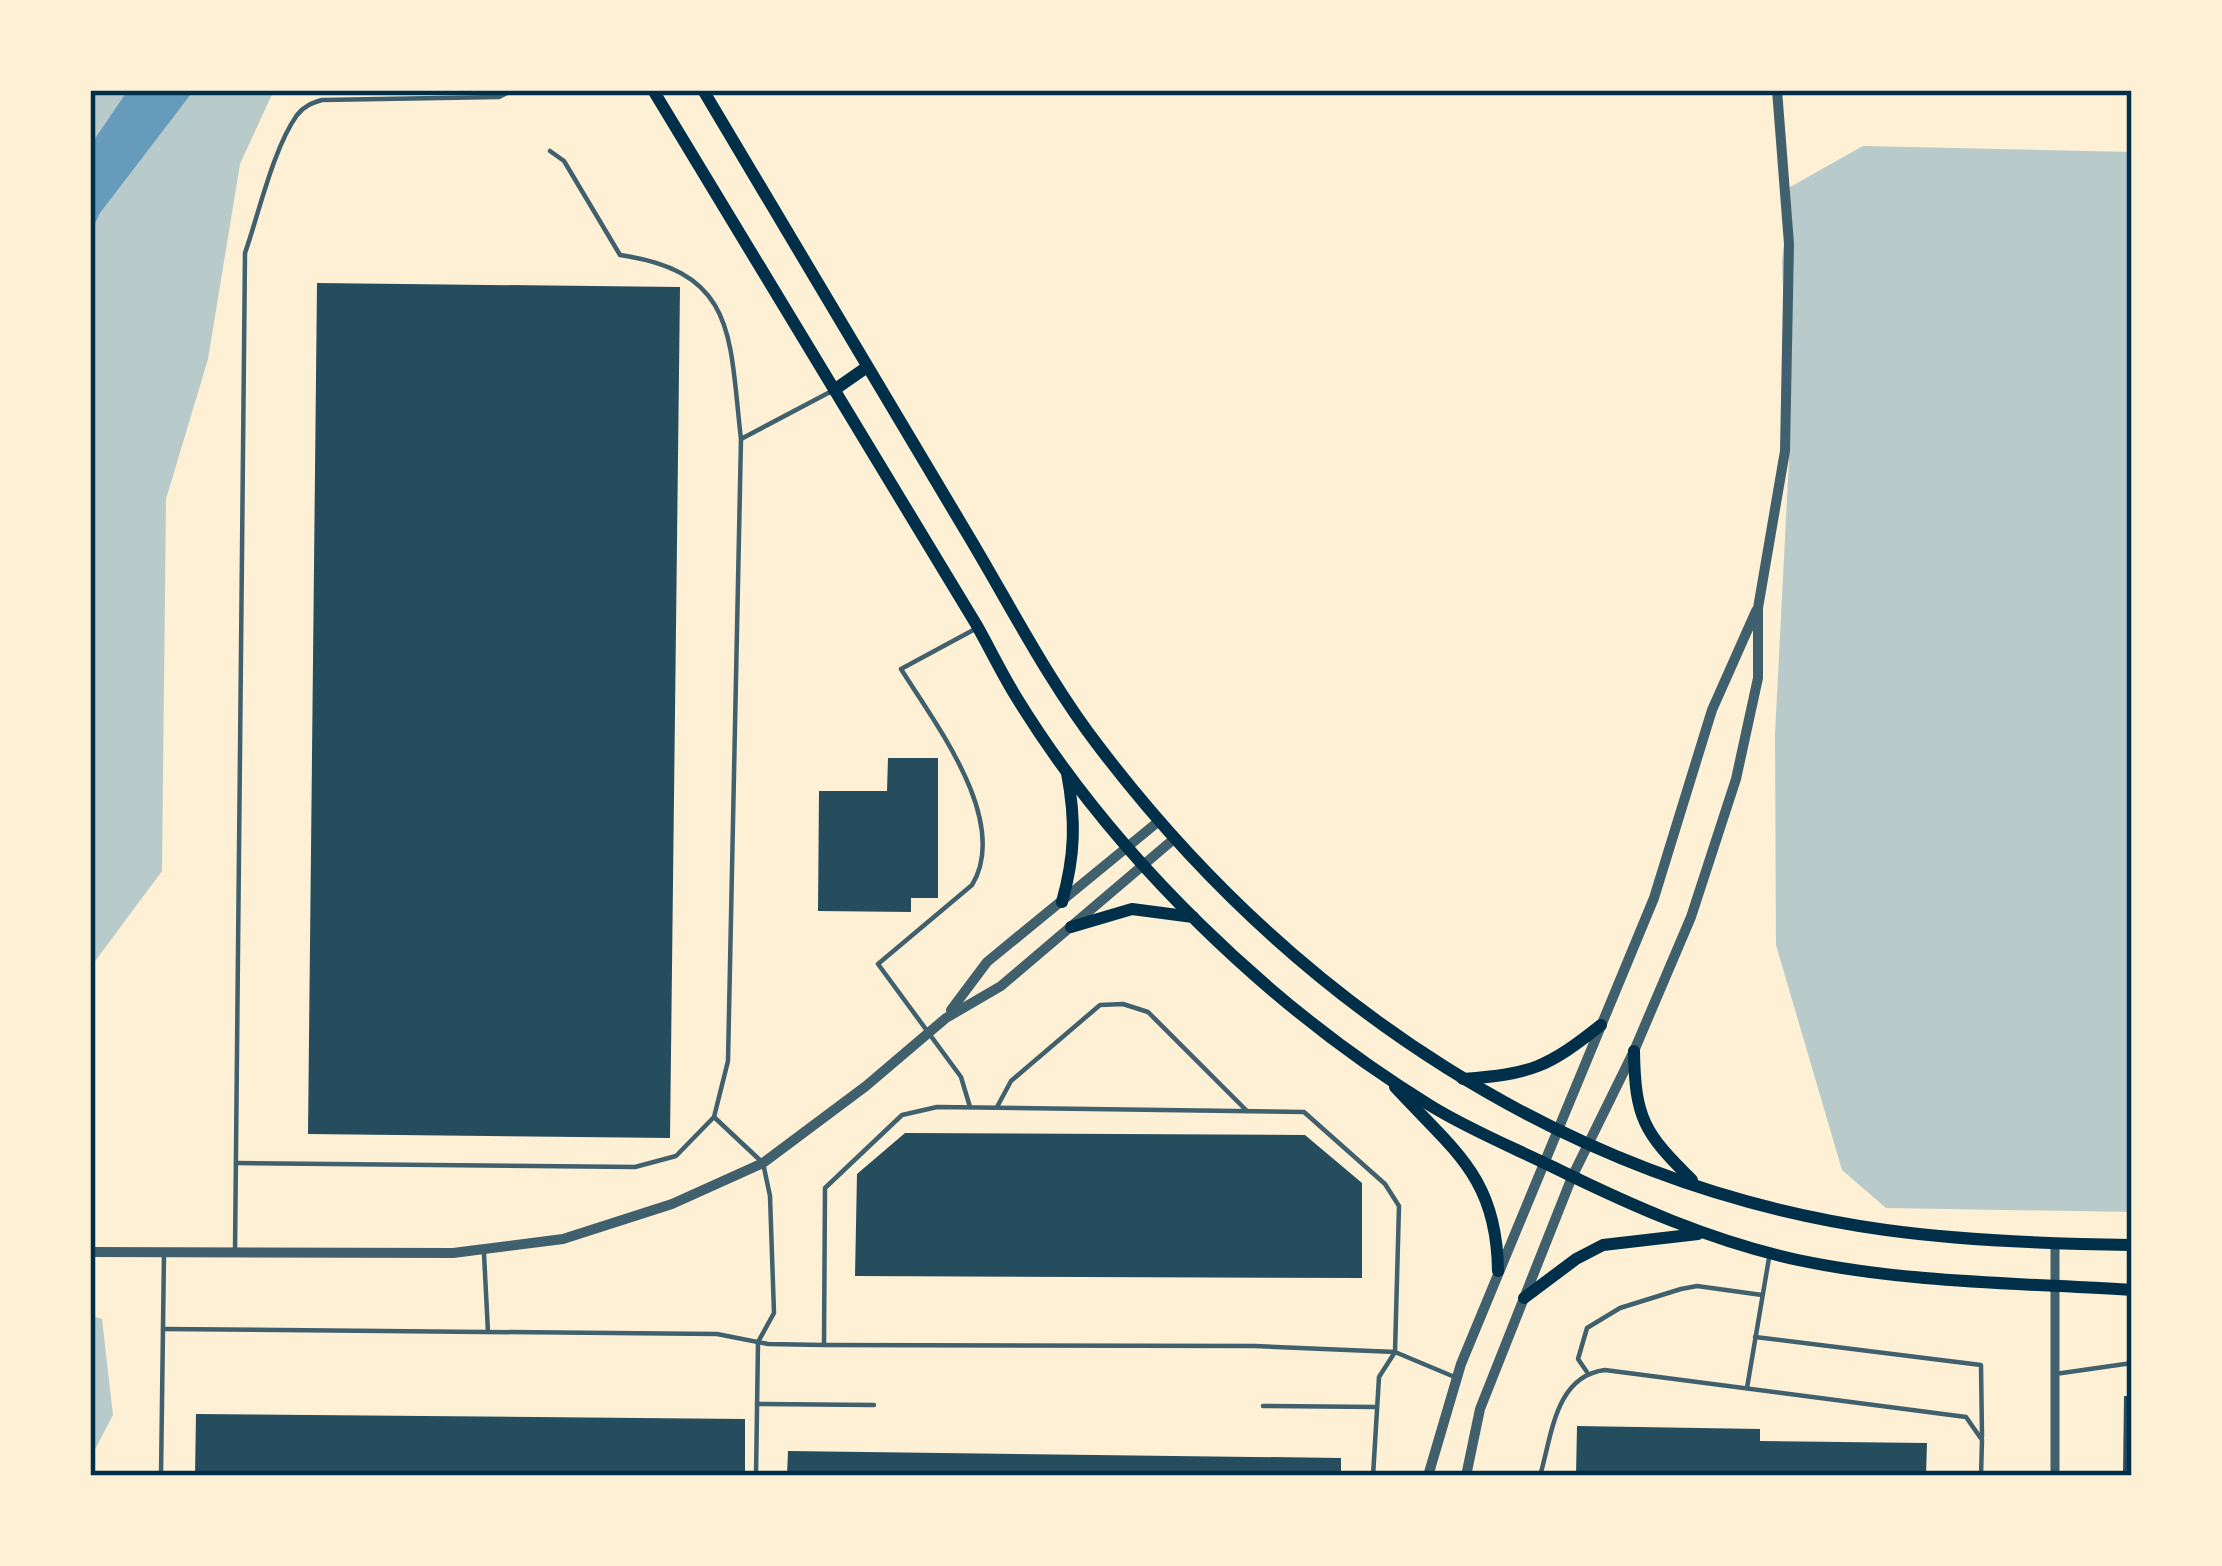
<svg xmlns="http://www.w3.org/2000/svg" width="2222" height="1566" viewBox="0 0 2222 1566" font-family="Cabin,sans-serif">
  <rect width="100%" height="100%" fill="#fdf0d5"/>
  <g fill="#b9caca">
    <path d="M90,90H274L240,164L208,359L166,499L162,871L90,968Z"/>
    <path d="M1863,146L2132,152V1212L1886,1208L1842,1170L1776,945L1775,734L1789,460L1782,262L1790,187Z"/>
    <path d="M90,1315L102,1319L113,1415L90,1459Z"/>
  </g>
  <path fill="#669bbc" d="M128,90H194L100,213L90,234V146Z"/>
  <g fill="#264d5e">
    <path d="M317,283L680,287L670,1138L308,1134Z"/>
    <path d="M888,758H938V898H911V912L818,911L819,791H887Z"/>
    <path d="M905,1133L1305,1135L1362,1183V1278L855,1276L857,1174Z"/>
    <path d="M2124,1396H2132V1476H2123Z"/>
    <path d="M196,1414L745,1419V1476H195Z"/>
    <path d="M1577,1426L1760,1429V1441L1927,1443L1926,1476H1576Z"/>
    <path d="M788,1451L1341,1458V1476H787Z"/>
  </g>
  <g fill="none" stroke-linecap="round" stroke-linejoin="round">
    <g stroke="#3f606c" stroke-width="4.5">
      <path d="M550,151L564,161L620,255C738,272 729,338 741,439"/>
      <path d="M970,1107L961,1077L878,964L972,885C1011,821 934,722 901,669L977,628"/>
      <path d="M997,1107L1011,1081L1100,1005L1123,1004L1148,1012L1247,1111"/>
      <path d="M714,1117L728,1061L741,439L830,392"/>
      <path d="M236,1163L635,1167L676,1156L714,1117L763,1163L770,1196L774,1313L758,1342L756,1476"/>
      <path d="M235,1251L245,253C259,213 273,149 297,115C304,106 312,103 322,100L499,97L513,90"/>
      <path d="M484,1254L488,1332"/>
      <path d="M163,1329L717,1334L768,1344L824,1345L1255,1346L1395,1352L1457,1378"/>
      <path d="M1755,1337L1981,1365L1982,1437"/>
      <path d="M824,1343L825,1188L902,1115L937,1107L1304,1112L1385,1184L1399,1206L1395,1352L1379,1377L1373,1476"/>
      <path d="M1587,1372L1578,1359L1587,1328L1620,1308L1681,1289L1697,1286L1762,1295"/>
      <path d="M2055,1374L2132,1363"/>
      <path d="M1747,1388L1769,1258"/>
      <path d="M757,1404L874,1405"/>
      <path d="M1263,1406L1376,1407"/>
      <path d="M161,1476L164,1253"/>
      <path d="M1540,1476C1552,1435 1555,1376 1605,1370L1966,1417L1982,1440L1981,1476"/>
    </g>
    <path stroke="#3f606c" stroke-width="9" d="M2055,1244V1476"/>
    <g stroke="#3f606c" stroke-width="10">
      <path d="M951,1010L987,962L1159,821"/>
      <path d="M90,1252L453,1253L563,1239L672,1204L763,1163L866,1086L946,1018L1001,986L1175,838"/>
      <path d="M1428,1476L1461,1364L1654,898L1712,710L1756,611"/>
      <path d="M1466,1476L1480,1409L1572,1177L1634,1051L1691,917L1736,779L1758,678V608L1785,451L1789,244L1777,90"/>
    </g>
    <g stroke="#003049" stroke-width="12">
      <path d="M653,90L976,624C989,647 1001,672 1015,695C1113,856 1271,1008 1431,1106C1470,1130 1512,1147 1553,1167C1632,1206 1711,1241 1798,1260C1907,1283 2021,1283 2132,1290"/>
      <path d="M703,90C790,237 877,384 965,530C1009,603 1048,681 1100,748C1293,1001 1567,1186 1886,1230C1967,1241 2050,1244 2132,1245"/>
      <path d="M834,390L867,367"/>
      <path d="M1062,902C1075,856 1076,820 1067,773"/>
      <path d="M1071,927L1132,909L1193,917"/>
      <path d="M1634,1051C1635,1118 1644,1133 1692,1180"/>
      <path d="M1463,1079C1531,1074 1547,1068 1601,1025"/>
      <path d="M1395,1087C1454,1151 1497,1177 1498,1271"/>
      <path d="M1524,1298L1576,1259L1603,1245L1698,1234"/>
    </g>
  </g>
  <rect width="2222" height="1566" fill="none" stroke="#fdf0d5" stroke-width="186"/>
  <rect x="93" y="93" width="2036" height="1380" fill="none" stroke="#003049" stroke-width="4.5"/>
</svg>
